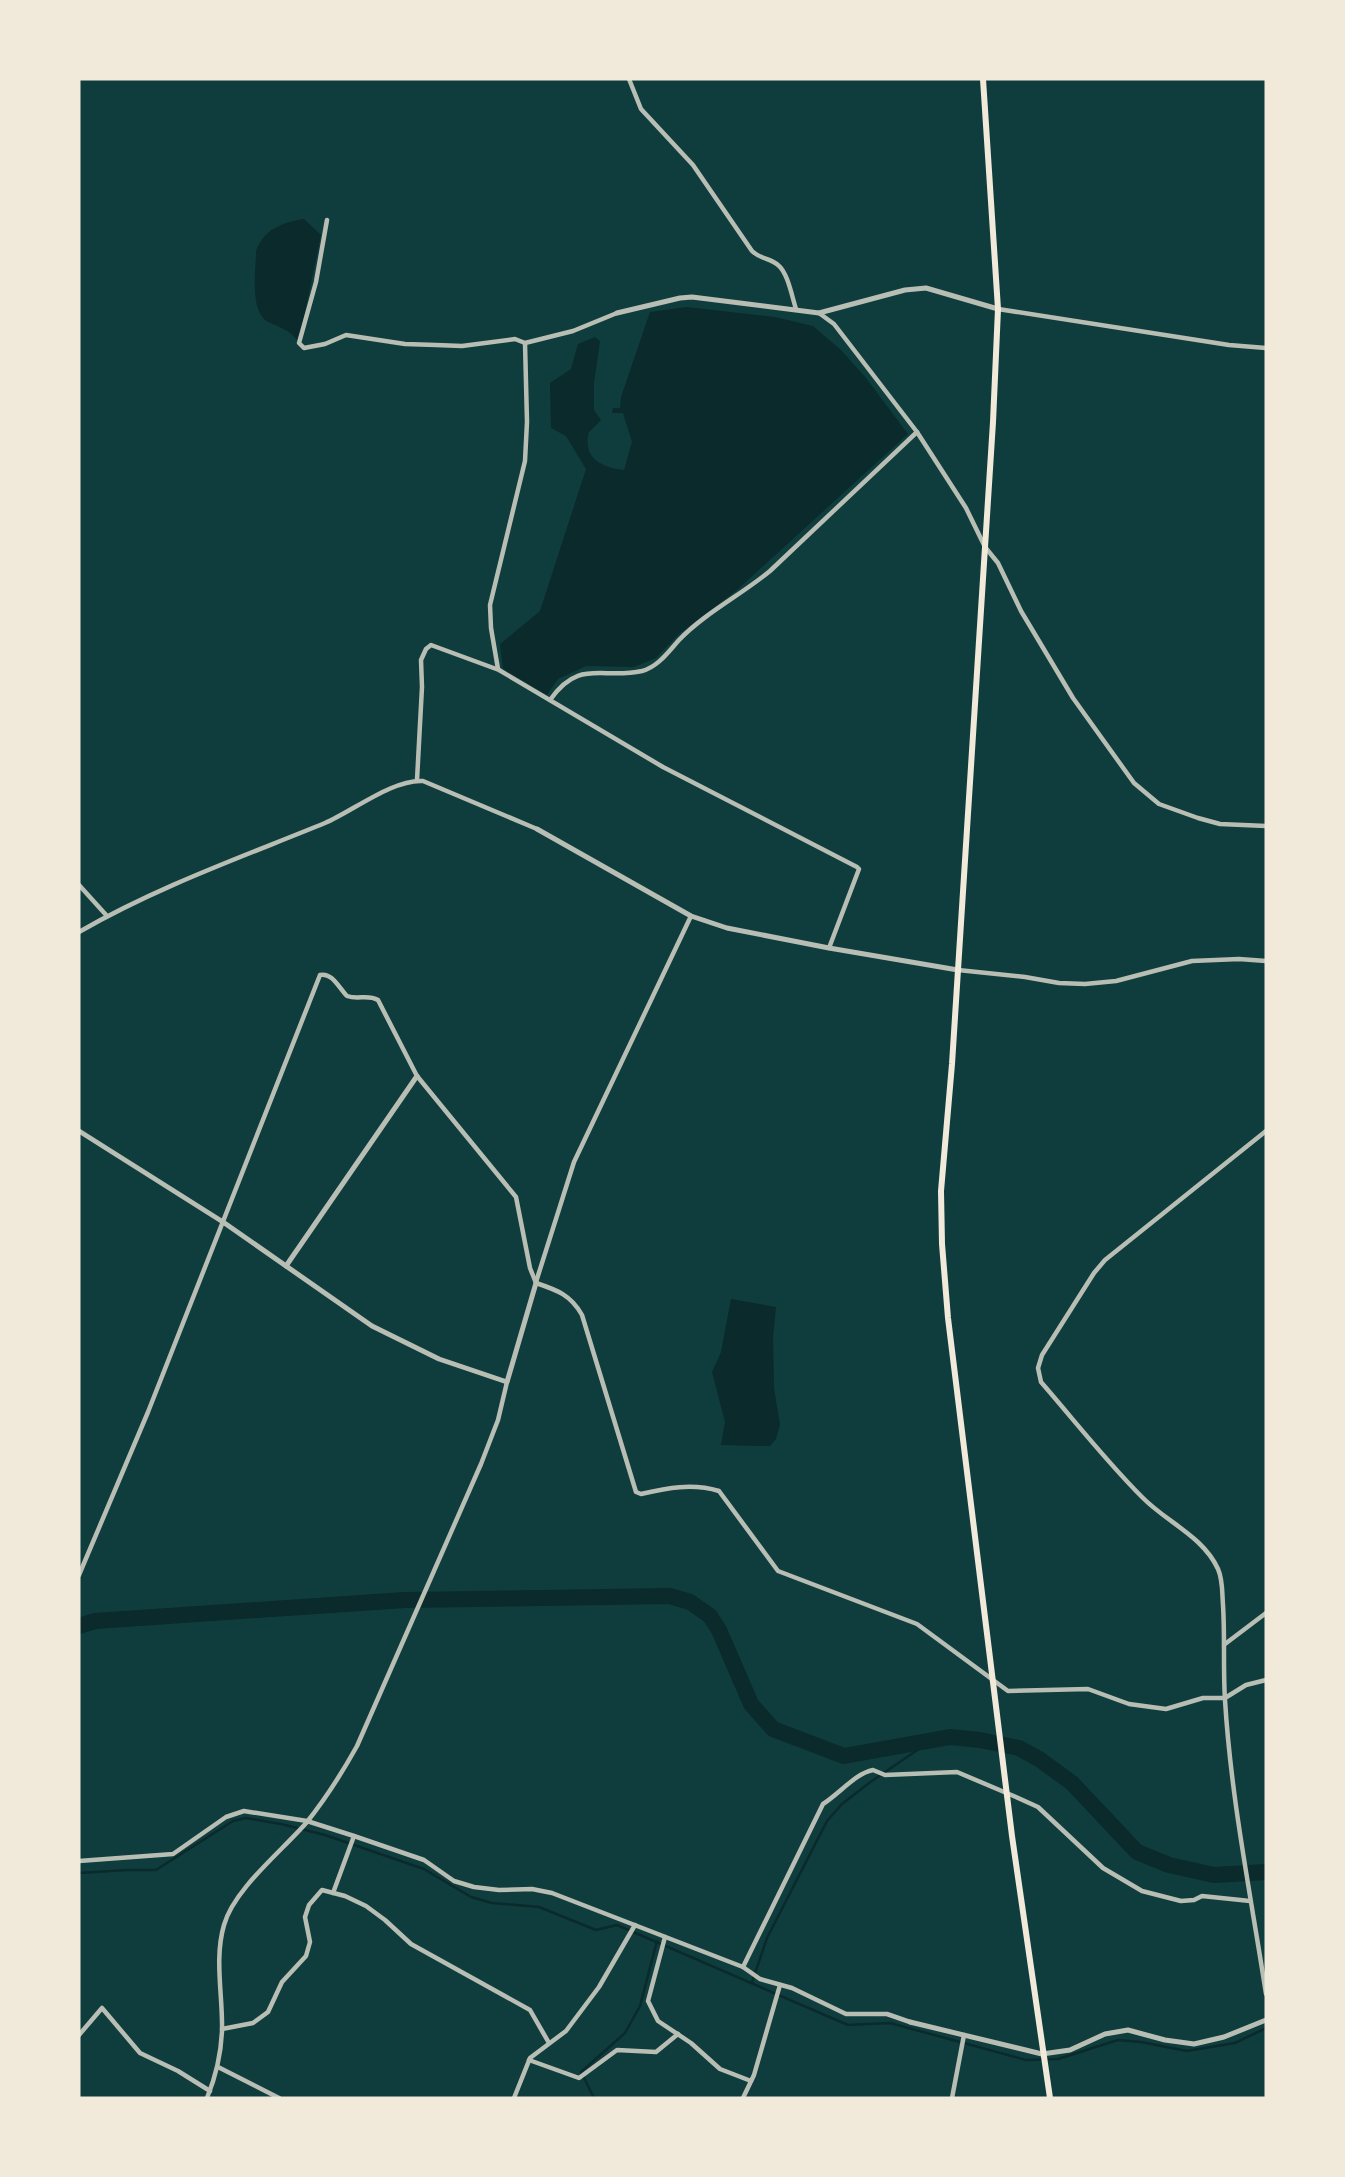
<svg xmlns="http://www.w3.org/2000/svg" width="1345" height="2177" viewBox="0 0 1345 2177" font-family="Ubuntu,sans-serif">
  <rect width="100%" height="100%" fill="#0f3d3e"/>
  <g fill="#0a2a2b">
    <path d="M304,219L321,235L303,322L297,340C290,330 279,327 268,322C249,311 256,270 256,251C264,229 283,222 304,219Z"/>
    <path d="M687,307L775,317L813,326L841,350L866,378L908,434L737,590L679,634L656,658L634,667L586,666L558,679L547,695L503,669L500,644L540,611L586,469L566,436L551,428L550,383L571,369L578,344L595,337L600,341L594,383V410L601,420L589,432C582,458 601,467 624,470L632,442L623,413H612L613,408H620L621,397L650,312Z"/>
    <path d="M731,1299L776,1307L773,1337L774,1388L780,1425L776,1439L770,1446L721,1445L725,1422L712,1372L721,1352Z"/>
  </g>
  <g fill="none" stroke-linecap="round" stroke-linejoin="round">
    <g stroke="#0a2a2b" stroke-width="2.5">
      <path d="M79,1873L127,1870H156L233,1821L246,1818L281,1824L325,1835L424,1869L471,1897L492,1903L539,1907L596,1930L617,1925L848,2025L890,2023L1026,2060L1058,2059L1118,2040L1141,2042L1187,2051L1235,2043L1266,2028"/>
      <path d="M752,1982L767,1938L827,1821L842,1804L869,1783L932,1740"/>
      <path d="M594,2098L581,2072L625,2033L640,2006L657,1941"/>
    </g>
    <path stroke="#0a2a2b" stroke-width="16" d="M79,1626L95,1621L405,1600L670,1596L690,1602L710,1616L719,1630L751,1704L773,1729L844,1756L950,1737L980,1740L1019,1748L1039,1759L1072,1783L1137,1852L1169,1865L1214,1875L1266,1872"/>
    <g stroke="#b8beb3" stroke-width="4.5">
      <path d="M629,79L641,109L693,165L752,251C760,259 770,258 778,265C788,273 792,297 796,309"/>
      <path d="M327,220L316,282L299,343L304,348L325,344L346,335L405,344L436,345L462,346L515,339L525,343L573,331L617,313"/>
      <path d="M998,309L1229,345L1266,348"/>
      <path d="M819,313L834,324L917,432L966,508L985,547L998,563L1021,611L1073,698L1134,783L1159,804L1198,818L1220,824L1266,826"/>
      <path d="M498,669L491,628L490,605L525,461L527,422L525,343"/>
      <path d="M550,700C579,658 602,680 642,671C658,667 669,651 679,640C705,613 741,595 770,571L917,432"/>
      <path d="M417,780L422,687L421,660L426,649L431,645L499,670L663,767L857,867L859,869L829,948"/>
      <path d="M79,885L107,916"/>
      <path d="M79,932C157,887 242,857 325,823C353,811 393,779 423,781L537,829"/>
      <path d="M958,970L1025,977L1059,983L1085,984L1116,981L1192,961L1239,959L1266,961"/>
      <path d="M1266,1131L1105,1260L1094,1273L1042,1355L1038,1368L1041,1382C1074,1420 1106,1461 1142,1497C1166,1522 1203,1536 1218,1569C1223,1580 1222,1593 1223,1605C1225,1637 1223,1669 1225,1700C1231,1799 1251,1896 1266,1994"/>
      <path d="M536,1282L574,1162L691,916"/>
      <path d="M79,1575L148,1412L309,1003L320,975C332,972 339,988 347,996C358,1000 368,994 378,1000L417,1076L516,1197L530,1268L536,1283C557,1290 571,1295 582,1315L636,1492L641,1494C667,1488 692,1483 719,1491L778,1571L917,1624L1008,1691L1088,1689L1129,1704L1166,1709L1203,1698H1225L1246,1685L1266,1680"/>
      <path d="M1225,1644L1266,1613"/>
      <path d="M79,1861L173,1854L226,1817L244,1811L307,1821L354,1836L424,1860L454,1881L474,1887L499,1890L532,1889L552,1893L743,1967L760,1979L792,1988L846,2014H887L910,2022"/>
      <path d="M333,1893L354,1836"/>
      <path d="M665,1937L648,2001L658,2021L691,2043L720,2069L751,2081"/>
      <path d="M743,1967L823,1804C839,1794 856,1773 873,1770L885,1775L957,1772L1016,1797L1038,1807L1103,1868L1142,1891L1181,1901L1194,1900L1202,1896L1250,1901"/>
      <path d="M222,2029L253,2023L268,2012L282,1982L306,1956L310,1942L305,1917L309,1905L322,1890L345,1896L366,1906L385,1920L411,1944L530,2010L549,2043"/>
      <path d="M79,2035L102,2008L140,2053L178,2071L210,2091"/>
      <path d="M529,2060L579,2078L617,2050L656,2052L678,2034"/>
      <path d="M218,2067L279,2098"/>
      <path d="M207,2098C216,2076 221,2054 222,2031C223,1996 214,1959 224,1925C234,1889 282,1851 307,1822C326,1798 342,1773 357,1746L481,1464L498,1420L507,1382"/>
      <path d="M514,2098L530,2058L566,2031L599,1987L635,1925"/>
      <path d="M743,2098L754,2075L780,1985"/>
      <path d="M952,2098L964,2035"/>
    </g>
    <g stroke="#b8beb3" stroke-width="5">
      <path d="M617,313L680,298L692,297L819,313L905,290L926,288L998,309"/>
      <path d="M537,829L691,916L727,928L829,948L958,970"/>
      <path d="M79,1131L223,1222L372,1326L439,1359L507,1382L536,1283"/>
      <path d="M286,1266L417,1076"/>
      <path d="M910,2022L1042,2054L1070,2050L1105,2034L1128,2030L1165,2040L1194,2044L1224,2037L1266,2020"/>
    </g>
    <path stroke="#f1e9da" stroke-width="6" d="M983,79L998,309L993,422L952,1064L941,1191L942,1244L948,1318L1012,1836L1050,2098"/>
  </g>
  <rect width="1345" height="2177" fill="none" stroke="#f1e9da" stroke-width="161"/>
</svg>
